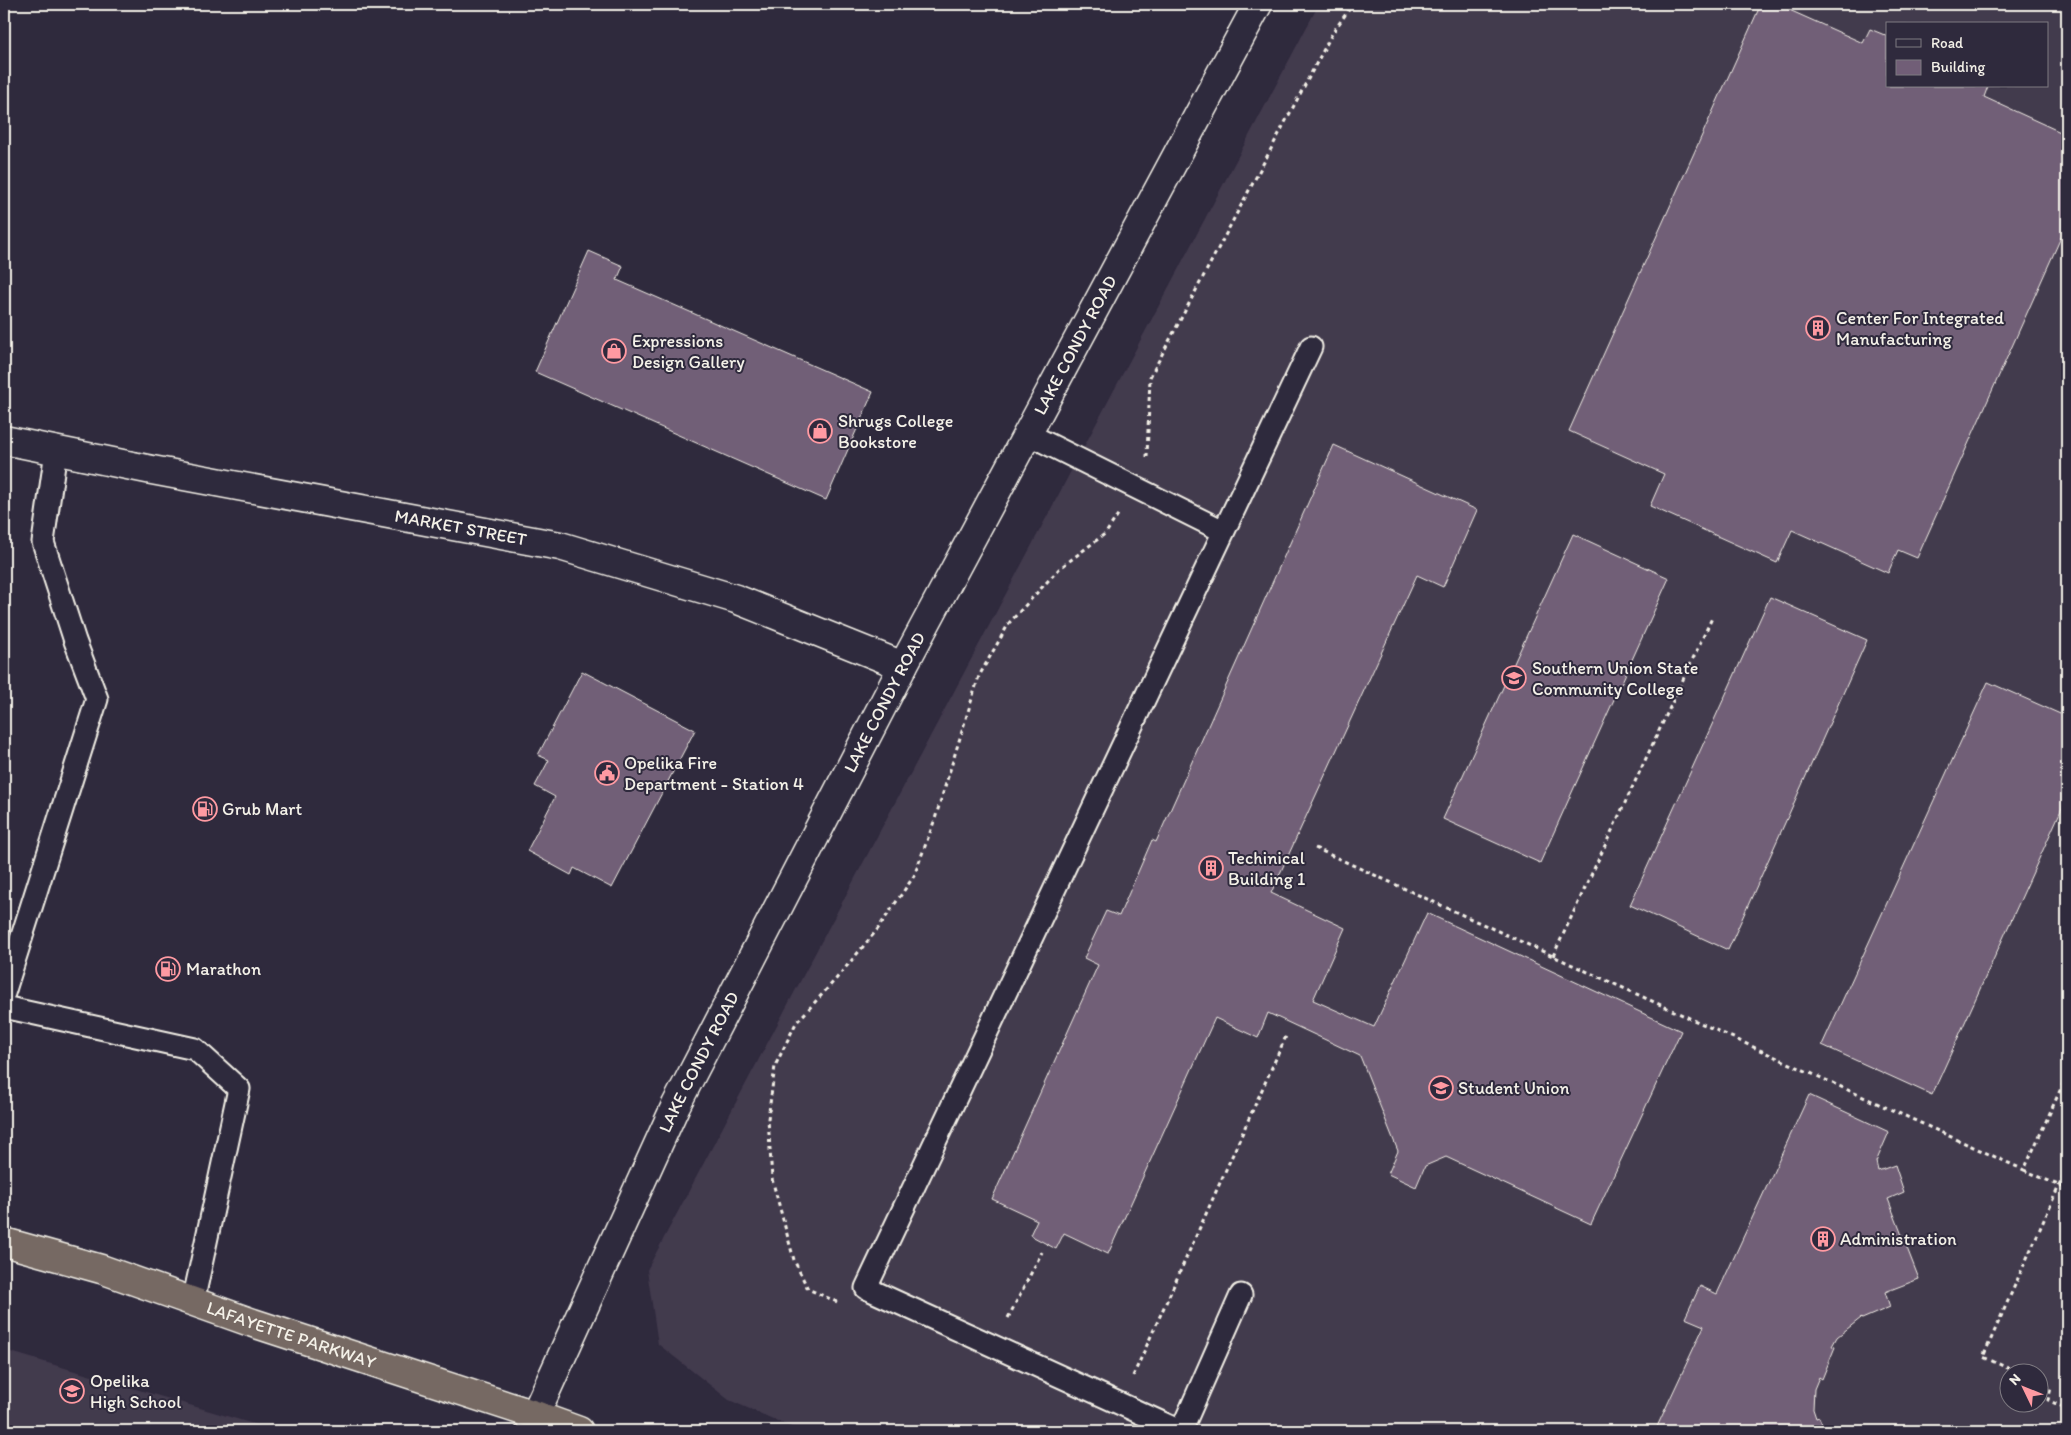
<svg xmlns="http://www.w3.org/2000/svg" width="2071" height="1435" viewBox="0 0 2071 1435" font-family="Itim,sans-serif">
  <rect width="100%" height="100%" fill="#2f2a3d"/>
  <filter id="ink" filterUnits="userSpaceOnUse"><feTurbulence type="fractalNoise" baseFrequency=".02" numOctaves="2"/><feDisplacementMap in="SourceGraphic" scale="10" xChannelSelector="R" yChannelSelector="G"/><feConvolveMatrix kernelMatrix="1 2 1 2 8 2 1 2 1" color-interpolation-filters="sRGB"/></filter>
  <g filter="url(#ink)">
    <g fill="#433a4e" fill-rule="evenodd">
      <path d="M1319,4H2067V1431H801L729,1400L658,1344L647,1270ZM1887,24H2047V86H1887ZM2008,1372H2038V1402H2008Z"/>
      <path d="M4,1350L277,1431H4Z"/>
    </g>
    <g fill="#715e77" stroke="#f4f1e8">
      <path d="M1761,4H1776L1863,43L1870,29L1887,36V86H1988L1984,97L2067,135V224L1917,558L1898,550L1888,573L1792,530L1777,563L1650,506L1664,474L1569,431Z"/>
      <path d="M589,251L623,266L617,280L873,392L826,500L535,372Z"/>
      <path d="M1334,445L1477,510L1443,587L1417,575L1271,893L1345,928L1313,1000L1374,1027L1427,913L1681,1031L1591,1224L1446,1157L1425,1166L1416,1187L1388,1174L1398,1151L1360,1056L1268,1013L1258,1038L1215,1018L1108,1254L1064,1233L1056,1249L1030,1235L1037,1220L992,1199L1098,965L1084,958L1106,911L1119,916L1152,840L1156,842Z"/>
      <path d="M1573,534L1669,578L1540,863L1443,819Z"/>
      <path d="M1770,597L1867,640L1728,950L1630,905Z"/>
      <path d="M582,671L695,730L612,888L574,868L571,875L527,851L555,797L535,786L549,760L538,755Z"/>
      <path d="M1988,682L2067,717V797L1932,1095L1822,1045Z"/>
      <path d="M1809,1095L1889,1132L1876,1162L1878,1171L1895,1165L1904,1192L1888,1199L1919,1279L1885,1292L1890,1307L1862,1319L1861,1318L1837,1337L1832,1346L1835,1347L1822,1379L1819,1377L1814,1389L1813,1409L1816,1418L1819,1417L1825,1431H1655L1704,1326L1685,1318L1700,1286L1717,1294Z"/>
    </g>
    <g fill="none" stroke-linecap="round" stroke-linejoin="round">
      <g stroke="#f4f1e8" stroke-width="25">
        <g id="service">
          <path d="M1028,434L1223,531"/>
          <path d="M4,993L97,699L75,641L43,542L56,451"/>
          <path d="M4,1007L195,1049L239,1089L193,1302"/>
          <path d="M527,1431L535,1415"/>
          <path d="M1180,1431L866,1288L1311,347"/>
          <path d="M1181,1431L1241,1295"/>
        </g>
      </g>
      <g stroke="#f4f1e8" stroke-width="31">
        <g id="minor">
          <path id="s1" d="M4,440L152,470L560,546L736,599L903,666"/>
        </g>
      </g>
      <g stroke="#f4f1e8" stroke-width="31">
        <g id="tertiary">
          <path id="s2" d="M535,1415L676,1105L903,666L1258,4"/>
        </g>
      </g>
      <g stroke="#f4f1e8" stroke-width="31">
        <g id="trunk">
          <path id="s3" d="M4,1242L101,1269L253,1323L535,1415L579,1431"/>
        </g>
      </g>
      <g stroke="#f4f1e8" stroke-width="3" stroke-dasharray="4 4" stroke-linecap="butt">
        <path d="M1147,457L1150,377L1333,32L1353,4"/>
        <path d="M1315,848L2024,1170"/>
        <path d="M1553,956L1712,618"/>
        <path d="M2067,1075L2024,1170L2067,1189"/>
        <path d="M837,1302L808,1289L794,1260L772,1179L768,1119L775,1066L796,1023L836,979L877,930L914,876L935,819L979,676L1009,623L1059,569L1106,533L1119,513"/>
        <path d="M1008,1318L1042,1252"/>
        <path d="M2017,1372L1983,1357L2067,1168"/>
        <path d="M1133,1376L1287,1034"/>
        <path d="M2038,1382L2051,1388L2048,1400L2067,1409"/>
      </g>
      <use href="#service" stroke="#2f2a3d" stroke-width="21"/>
      <use href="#minor" stroke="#2f2a3d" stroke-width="28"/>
      <use href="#tertiary" stroke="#2f2a3d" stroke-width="28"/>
      <use href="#trunk" stroke="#766964" stroke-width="28"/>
    </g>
  </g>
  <defs>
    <g id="building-ring" transform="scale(1.25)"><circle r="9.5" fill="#2f2a3d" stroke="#ff9aa2" stroke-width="1.5"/><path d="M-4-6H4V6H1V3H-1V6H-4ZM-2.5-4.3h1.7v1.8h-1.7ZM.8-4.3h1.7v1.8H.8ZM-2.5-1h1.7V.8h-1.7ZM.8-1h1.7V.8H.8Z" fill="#ff9aa2"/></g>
    <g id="shop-ring" transform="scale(1.25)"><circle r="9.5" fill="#2f2a3d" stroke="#ff9aa2" stroke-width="1.5"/><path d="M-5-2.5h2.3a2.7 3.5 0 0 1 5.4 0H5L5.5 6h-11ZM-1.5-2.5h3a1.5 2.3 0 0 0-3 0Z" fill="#ff9aa2"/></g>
    <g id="university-ring" transform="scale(1.25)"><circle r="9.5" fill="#2f2a3d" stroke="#ff9aa2" stroke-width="1.5"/><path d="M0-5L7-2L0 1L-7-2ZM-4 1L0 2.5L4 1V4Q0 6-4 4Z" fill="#ff9aa2"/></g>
    <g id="civic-ring" transform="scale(1.25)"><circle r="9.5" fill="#2f2a3d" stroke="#ff9aa2" stroke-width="1.5"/><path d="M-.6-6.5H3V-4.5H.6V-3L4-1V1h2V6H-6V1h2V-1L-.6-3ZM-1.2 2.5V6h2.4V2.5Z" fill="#ff9aa2"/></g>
    <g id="fuel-ring" transform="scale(1.25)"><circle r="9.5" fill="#2f2a3d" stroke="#ff9aa2" stroke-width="1.5"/><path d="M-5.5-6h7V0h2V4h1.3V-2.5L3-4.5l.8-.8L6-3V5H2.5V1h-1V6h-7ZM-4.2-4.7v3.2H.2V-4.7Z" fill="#ff9aa2"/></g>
    <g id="school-ring" transform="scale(1.25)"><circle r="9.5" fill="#2f2a3d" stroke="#ff9aa2" stroke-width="1.5"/><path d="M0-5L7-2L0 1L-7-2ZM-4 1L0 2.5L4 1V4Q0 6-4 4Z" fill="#ff9aa2"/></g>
  </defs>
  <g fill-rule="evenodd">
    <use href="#building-ring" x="1818" y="328"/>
    <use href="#shop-ring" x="614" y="351"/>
    <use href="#shop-ring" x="820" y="431"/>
    <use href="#university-ring" x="1514" y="678"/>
    <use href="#civic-ring" x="607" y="773"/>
    <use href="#fuel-ring" x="205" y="809"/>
    <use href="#building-ring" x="1211" y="868"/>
    <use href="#fuel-ring" x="168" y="969"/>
    <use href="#university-ring" x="1441" y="1088"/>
    <use href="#building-ring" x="1823" y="1239"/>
    <use href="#school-ring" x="72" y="1391"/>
  </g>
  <g text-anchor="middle" stroke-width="4" stroke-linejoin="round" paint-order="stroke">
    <g font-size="18" fill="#f4f1e8" stroke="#2f2a3d" text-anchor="start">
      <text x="1836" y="324">Center For Integrated<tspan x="1836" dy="21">Manufacturing</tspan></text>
      <text x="632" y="347">Expressions<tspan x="632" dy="21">Design Gallery</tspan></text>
      <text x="838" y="427">Shrugs College<tspan x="838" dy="21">Bookstore</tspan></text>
      <text x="1532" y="674">Southern Union State<tspan x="1532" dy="21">Community College</tspan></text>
      <text x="624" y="769">Opelika Fire<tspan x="624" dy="21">Department - Station 4</tspan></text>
      <text x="222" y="815">Grub Mart</text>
      <text x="1228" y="864">Techinical<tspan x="1228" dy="21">Building 1</tspan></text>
      <text x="186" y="975">Marathon</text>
      <text x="1458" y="1094">Student Union</text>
      <text x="1840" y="1245">Administration</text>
      <text x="90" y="1387">Opelika<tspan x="90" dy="21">High School</tspan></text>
    </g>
    <g font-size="18" fill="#f4f1e8" stroke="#2f2a3d">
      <text dy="6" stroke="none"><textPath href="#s2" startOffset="1199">LAKE CONDY ROAD</textPath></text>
      <text dy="6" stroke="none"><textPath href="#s1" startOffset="465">MARKET STREET</textPath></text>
      <text dy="6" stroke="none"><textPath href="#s2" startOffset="794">LAKE CONDY ROAD</textPath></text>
      <text dy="6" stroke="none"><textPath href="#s2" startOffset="389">LAKE CONDY ROAD</textPath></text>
      <text dy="6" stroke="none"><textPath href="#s3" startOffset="302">LAFAYETTE PARKWAY</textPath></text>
    </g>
  </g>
  <rect width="2071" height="1435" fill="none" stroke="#2f2a3d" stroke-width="20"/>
  <rect x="10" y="10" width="2051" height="1415" fill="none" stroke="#f4f1e8" stroke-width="2" filter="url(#ink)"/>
  <rect x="1886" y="22" width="162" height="65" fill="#2f2a3d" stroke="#7e7a81"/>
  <rect x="1896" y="39" width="25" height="8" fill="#2f2a3d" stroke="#7e7a81"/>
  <text x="1931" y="48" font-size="15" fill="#f4f1e8">Road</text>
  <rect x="1896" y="60" width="25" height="15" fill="#715e77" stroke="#7e7a81"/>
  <text x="1931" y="72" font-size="15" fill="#f4f1e8">Building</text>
  <g transform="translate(2024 1388) rotate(313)"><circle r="24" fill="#2f2a3d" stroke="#7e7a81"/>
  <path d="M0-4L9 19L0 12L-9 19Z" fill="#ff9aa2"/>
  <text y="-8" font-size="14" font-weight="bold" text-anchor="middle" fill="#f4f1e8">N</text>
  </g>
</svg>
